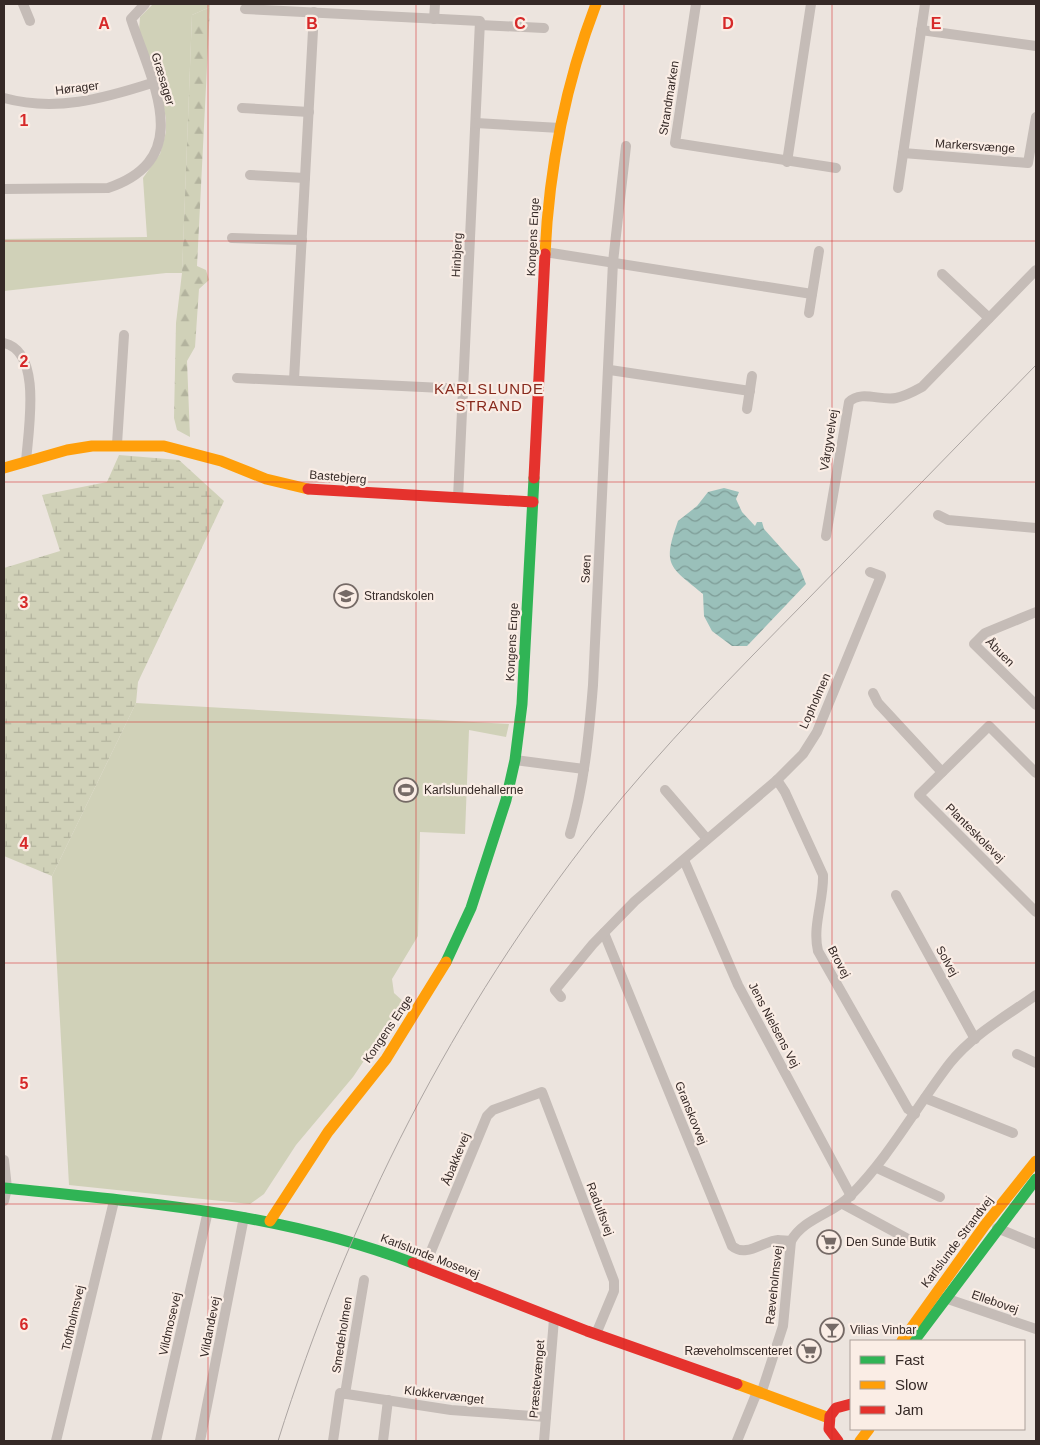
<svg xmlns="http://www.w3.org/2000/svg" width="1040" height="1445" viewBox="0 0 1040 1445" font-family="Helvetica,sans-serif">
  <defs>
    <pattern id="forest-firs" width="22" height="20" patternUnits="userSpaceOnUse" patternTransform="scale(1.25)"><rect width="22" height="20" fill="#d0d1b8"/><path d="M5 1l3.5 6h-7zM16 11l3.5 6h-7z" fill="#b3b39e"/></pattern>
    <pattern id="wetland-marsh" width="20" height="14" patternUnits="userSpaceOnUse" patternTransform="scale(1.25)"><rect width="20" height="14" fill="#d0d1b8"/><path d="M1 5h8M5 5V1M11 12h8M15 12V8" fill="none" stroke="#b3b39e"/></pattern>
    <pattern id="water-waves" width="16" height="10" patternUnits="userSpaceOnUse" patternTransform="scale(1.25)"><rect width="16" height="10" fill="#9ac0ba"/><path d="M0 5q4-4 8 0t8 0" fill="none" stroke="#7e9c97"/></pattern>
  </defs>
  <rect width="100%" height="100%" fill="#ece4de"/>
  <g fill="#d0d1b8">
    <path d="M153,4H210V7L192,15L182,273H166L4,291V239L147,237L143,178L160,154L166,132V118L159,88L139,31L140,17Z"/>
    <path d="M136,703L509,724L506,737L469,730L465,834L420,832L418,936L392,979L394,993L405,1003L394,1016L353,1077L296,1145L264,1194L250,1204L69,1185L52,876Z"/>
  </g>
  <path fill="url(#forest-firs)" d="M210,7L197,266L206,270L209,280L199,289L195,347L187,361L190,437L177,430L174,418L176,323L182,273L192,15Z"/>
  <path fill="url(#wetland-marsh)" d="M119,455L179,460L224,501L138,682L136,703L52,876L4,856V568L60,551L42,495L107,482Z"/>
  <path fill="url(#water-waves)" d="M724,488L739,492L736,499L742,512L755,526L757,522H762L764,529L800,569L806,584L747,646H732L712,631L704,616L703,594C669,566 662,566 678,521L697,506L708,492Z"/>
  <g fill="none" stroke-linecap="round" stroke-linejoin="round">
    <g stroke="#c5bcb7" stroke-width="10">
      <path d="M23,4L30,21"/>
      <path d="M696,4L675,143L836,168"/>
      <path d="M245,9L480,21L458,498"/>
      <path d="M434,19L435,4"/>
      <path d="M480,25L544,28"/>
      <path d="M921,30L1036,46"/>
      <path d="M4,98C55,112 102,99 152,83"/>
      <path d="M242,108L309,112"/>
      <path d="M476,123L560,128"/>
      <path d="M903,153L1028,163L1036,117"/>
      <path d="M787,162L811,4"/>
      <path d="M250,175L305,178"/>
      <path d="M898,188L925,4"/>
      <path d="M4,189L108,188C197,158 151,81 131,19L145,4"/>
      <path d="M232,238L302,240"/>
      <path d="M545,252L812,294"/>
      <path d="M942,274L989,318"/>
      <path d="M809,313L819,251"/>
      <path d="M4,343C43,352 28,431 26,462"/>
      <path d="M610,370L750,391"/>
      <path d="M237,378L463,389"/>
      <path d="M294,380L314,12"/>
      <path d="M747,409L752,376"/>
      <path d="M117,444L124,335"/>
      <path d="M938,515L948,520L1036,528"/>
      <path d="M826,536L849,402C861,390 880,401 896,398C906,396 913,392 922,387L1036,270"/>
      <path d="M1036,612L985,633L974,644L1036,705"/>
      <path d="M873,693L878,703L942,772"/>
      <path d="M515,760L584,769"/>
      <path d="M1036,773L989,726L919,795L1036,912"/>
      <path d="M777,780L785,792L823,875C824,900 812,926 818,951L908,1109L915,1114"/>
      <path d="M665,790L707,839"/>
      <path d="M570,834C584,786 589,735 593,685L613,262L626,146"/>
      <path d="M684,860L738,985L851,1196"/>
      <path d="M896,895L975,1039"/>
      <path d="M604,933L732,1246C746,1258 763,1241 778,1240C782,1240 787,1241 791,1241"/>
      <path d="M561,997L555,990L593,944L635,901L777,780L803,754L817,732L881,576L870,572"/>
      <path d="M1017,1054L1036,1063"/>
      <path d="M925,1098L1013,1133"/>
      <path d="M4,1160L7,1188L4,1201"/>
      <path d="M877,1168L940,1197"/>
      <path d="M843,1204L906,1238"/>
      <path d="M997,1228L1036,1244"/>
      <path d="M424,1268L487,1116L493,1110L542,1092L614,1281V1291L596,1334"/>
      <path d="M945,1298L1036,1329"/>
      <path d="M345,1394L364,1280"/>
      <path d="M761,1394L783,1326L791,1241C804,1218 833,1214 850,1196C890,1156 916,1107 950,1063C972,1035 1008,1015 1036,995"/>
      <path d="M56,1441L114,1201"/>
      <path d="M156,1441L208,1211"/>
      <path d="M200,1441L244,1217"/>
      <path d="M333,1441L340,1393L451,1410L546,1417"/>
      <path d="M383,1441L388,1400"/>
      <path d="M544,1441L554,1319"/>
      <path d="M737,1441L757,1392"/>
    </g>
    <g stroke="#30b455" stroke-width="11">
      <path d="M446,962L471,908L506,800L515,760L522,704L534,478"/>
      <path d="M4,1188C142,1202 281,1213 413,1263"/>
      <path d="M914,1341L1036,1179"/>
    </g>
    <g stroke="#ff9f0a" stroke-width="11">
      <path d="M545,254C549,168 565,85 596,4"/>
      <path d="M4,468L67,450L92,446H164L221,461L266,479L308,489"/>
      <path d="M270,1221L328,1132L386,1059L446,962"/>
      <path d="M902,1341L985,1225L1036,1161"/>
      <path d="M737,1384L829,1418"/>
      <path d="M860,1441L869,1429"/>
    </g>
    <g stroke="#e5322d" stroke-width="11">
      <path d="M534,478L545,254"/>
      <path d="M308,489L533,502"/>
      <path d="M413,1263L587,1331L737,1384"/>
      <path d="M838,1441L829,1429L830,1416L836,1408L851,1404"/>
    </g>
    <path stroke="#aca5a2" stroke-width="1" d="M278,1441C348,1218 453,1011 598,827C662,747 735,673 807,600C883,522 960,443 1036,365"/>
  </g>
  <path fill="none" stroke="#d62828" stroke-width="1" stroke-opacity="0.55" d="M208,4V1441M416,4V1441M624,4V1441M832,4V1441M4,241H1036M4,482H1036M4,722H1036M4,963H1036M4,1204H1036"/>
  <defs>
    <g id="school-ring" transform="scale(1.25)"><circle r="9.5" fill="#faede5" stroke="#756a66" stroke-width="1.5"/><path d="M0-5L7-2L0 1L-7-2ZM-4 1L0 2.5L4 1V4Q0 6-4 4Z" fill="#756a66"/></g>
    <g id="stadium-ring" transform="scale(1.25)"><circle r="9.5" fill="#faede5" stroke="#756a66" stroke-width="1.5"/><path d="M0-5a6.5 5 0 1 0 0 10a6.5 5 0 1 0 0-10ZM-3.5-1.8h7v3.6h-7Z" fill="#756a66"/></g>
    <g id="supermarket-ring" transform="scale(1.25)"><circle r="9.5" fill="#faede5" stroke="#756a66" stroke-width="1.5"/><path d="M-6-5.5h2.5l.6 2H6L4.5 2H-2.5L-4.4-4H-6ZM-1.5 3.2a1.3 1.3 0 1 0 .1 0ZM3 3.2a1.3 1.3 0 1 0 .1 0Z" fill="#756a66"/></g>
    <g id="bar-ring" transform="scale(1.25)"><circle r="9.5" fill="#faede5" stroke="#756a66" stroke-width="1.5"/><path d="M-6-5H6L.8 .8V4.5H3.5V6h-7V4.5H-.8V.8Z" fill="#756a66"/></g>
  </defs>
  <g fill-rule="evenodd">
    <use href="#school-ring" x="346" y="596"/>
    <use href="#stadium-ring" x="406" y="790"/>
    <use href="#supermarket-ring" x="829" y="1242"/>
    <use href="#bar-ring" x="832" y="1330"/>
    <use href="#supermarket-ring" x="809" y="1351"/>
  </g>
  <g text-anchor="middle" stroke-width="4.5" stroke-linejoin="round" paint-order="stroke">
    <g font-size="12" fill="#352926" stroke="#faede5">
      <text transform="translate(163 79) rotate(73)" y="4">Græsager</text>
      <text transform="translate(77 88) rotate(-7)" y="4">Hørager</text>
      <text transform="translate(669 98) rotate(-81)" y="4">Strandmarken</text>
      <text transform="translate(975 146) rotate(4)" y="4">Markersvænge</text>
      <text transform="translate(533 237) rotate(-87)" y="4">Kongens Enge</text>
      <text transform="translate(457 255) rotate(-87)" y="4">Hinbjerg</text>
      <text transform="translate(829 440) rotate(-81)" y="4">Vårgyvelvej</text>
      <text transform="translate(338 477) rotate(5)" y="4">Bastebjerg</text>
      <text transform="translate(586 569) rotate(-87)" y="4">Søen</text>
      <text transform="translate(512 642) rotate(-87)" y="4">Kongens Enge</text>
      <text transform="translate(1000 652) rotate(45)" y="4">Åbuen</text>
      <text transform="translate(815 701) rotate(-66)" y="4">Lopholmen</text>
      <text transform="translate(975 833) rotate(45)" y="4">Planteskolevej</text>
      <text transform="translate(947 961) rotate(61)" y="4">Solvej</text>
      <text transform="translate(839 962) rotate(62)" y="4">Brovej</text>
      <text transform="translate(774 1025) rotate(62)" y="4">Jens Nielsens Vej</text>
      <text transform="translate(388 1029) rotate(-56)" y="4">Kongens Enge</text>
      <text transform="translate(691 1113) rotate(68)" y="4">Granskovvej</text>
      <text transform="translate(456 1159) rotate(-68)" y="4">Åbakkevej</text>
      <text transform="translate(600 1209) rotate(69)" y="4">Radulfsvej</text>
      <text transform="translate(957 1242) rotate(-53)" y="4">Karlslunde Strandvej</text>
      <text transform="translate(430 1256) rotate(21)" y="4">Karlslunde Mosevej</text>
      <text transform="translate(774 1285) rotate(-84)" y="4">Ræveholmsvej</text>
      <text transform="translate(995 1302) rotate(19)" y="4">Ellebovej</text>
      <text transform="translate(73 1318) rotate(-77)" y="4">Toftholmsvej</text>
      <text transform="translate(170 1324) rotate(-77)" y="4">Vildmosevej</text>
      <text transform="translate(210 1327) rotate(-79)" y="4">Vildandevej</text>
      <text transform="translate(342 1335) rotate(-81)" y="4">Smedeholmen</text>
      <text transform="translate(537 1379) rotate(-85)" y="4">Præstevænget</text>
      <text transform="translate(444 1395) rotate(7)" y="4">Klokkervænget</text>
    </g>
    <g font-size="12" fill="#352926" stroke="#faede5" text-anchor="start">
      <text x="364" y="600">Strandskolen</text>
      <text x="424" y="794">Karlslundehallerne</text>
      <text x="846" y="1246">Den Sunde Butik</text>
      <text x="850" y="1334">Vilias Vinbar</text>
      <text x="792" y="1355" text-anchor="end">Ræveholmscenteret</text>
    </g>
    <g font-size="15" letter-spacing="1" fill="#87291c" stroke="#faede5">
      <text x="489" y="394">KARLSLUNDE<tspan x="489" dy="17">STRAND</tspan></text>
    </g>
  </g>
  <g font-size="16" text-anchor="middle" font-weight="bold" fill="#d62828" stroke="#faede5" stroke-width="4.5" stroke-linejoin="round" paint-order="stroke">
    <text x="104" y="29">A</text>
    <text x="312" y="29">B</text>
    <text x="520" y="29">C</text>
    <text x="728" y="29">D</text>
    <text x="936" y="29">E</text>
    <text x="24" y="126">1</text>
    <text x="24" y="367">2</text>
    <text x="24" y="608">3</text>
    <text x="24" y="849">4</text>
    <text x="24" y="1089">5</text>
    <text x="24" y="1330">6</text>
  </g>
  <rect width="1040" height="1445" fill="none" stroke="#352926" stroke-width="10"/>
  <rect x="850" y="1340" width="175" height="90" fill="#faede5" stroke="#ab9f99"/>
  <rect x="860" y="1356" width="25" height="8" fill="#30b455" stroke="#ab9f99"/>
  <text x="895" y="1365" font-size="15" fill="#352926">Fast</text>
  <rect x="860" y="1381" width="25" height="8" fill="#ff9f0a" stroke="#ab9f99"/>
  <text x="895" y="1390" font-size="15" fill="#352926">Slow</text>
  <rect x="860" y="1406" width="25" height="8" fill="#e5322d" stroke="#ab9f99"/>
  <text x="895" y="1415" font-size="15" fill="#352926">Jam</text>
</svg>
